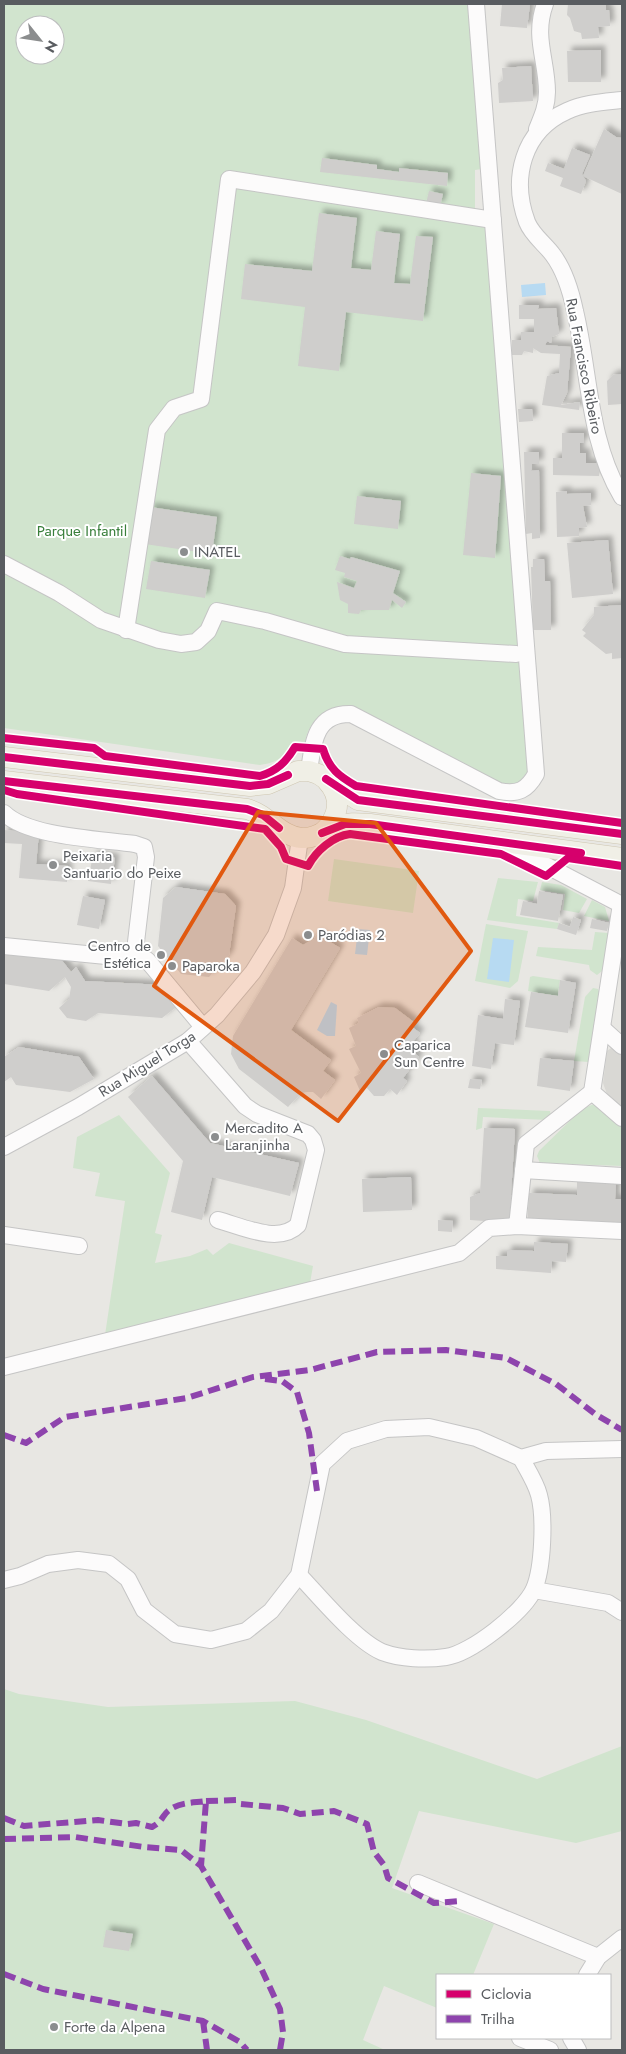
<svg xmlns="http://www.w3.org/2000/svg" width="626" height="2054" viewBox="0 0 626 2054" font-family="Jost,sans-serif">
  <defs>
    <filter id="shadow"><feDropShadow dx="4.5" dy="-4.5" stdDeviation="2.5" flood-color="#0004"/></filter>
  </defs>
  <rect width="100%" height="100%" fill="#e8e7e3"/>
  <path fill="#d9d8d4" d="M614,1046L622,1052V1108L607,1094L603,1083L607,1051Z"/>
  <g fill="#d1e4ce" fill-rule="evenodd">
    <path d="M4,4H468L482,169L475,170V223H487L528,771L518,784L504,788L354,708C329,702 310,718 305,742L293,741C285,757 279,762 260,765L4,728ZM25,25H55V55H25Z"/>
    <path d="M334,859L419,871L413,913L328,901Z"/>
    <path d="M498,878L538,882L533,901L518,899L516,916L559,923L557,929L487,920Z"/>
    <path d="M542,882L561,885L587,899L579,913L563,910L565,894L540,890Z"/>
    <path d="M592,900L605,907L609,921L584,916Z"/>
    <path d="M486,924L528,931L518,981L510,988L475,981Z"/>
    <path d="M595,932L609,933L602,971L597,975L590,970L589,965L536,956L538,947L592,950Z"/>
    <path d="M533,976L560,980L558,996L528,991L530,977Z"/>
    <path d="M593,988L598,989L600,994L589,1062L574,1061L585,997Z"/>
    <path d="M594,1104L622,1127V1166L540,1163L537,1156L539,1151L582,1109Z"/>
    <path d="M478,1108L550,1111L551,1117L548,1120L483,1117L482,1128L476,1130Z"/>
    <path d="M119,1115L170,1173L155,1233L162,1235L155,1263L190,1256L207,1249L213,1255L229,1243L313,1266L310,1283L105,1335L125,1201L95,1196L100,1173L73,1168L77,1137Z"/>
    <path d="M4,1689L19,1694L108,1707L295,1701L366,1720L537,1779L622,1746V1831L576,1843L419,1811L392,1888L494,1924L473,1975H437V2008L384,1986L363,2040L385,2050H4Z"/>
  </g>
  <g fill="#b7daf2">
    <path d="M545,283L546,295L522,297L521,285Z"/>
    <path d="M358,929L370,930L367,955L355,954Z"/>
    <path d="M493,938L514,940L509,982L487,979Z"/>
    <path d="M331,1002L337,1005L335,1036H327L317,1030Z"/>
  </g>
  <g fill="#cfcecc" filter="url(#shadow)">
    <path d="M502,4H530L527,28L500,26Z"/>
    <path d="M568,4H606V10H609L610,26L598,27L599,38L582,39L581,33L574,31L570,18L567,15Z"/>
    <path d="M601,50V82H568L567,51Z"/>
    <path d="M531,66L533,101L499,103L498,83L503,80L502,68Z"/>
    <path d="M604,129L616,137L622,138V194L583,176Z"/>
    <path d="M572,148L590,155L582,174L586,181L581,194L560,186L563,178L545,171L548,163L564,169Z"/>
    <path d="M322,158L377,165V169L399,172V168L448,173L447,186L320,172Z"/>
    <path d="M429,191L443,194L440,206L426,204Z"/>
    <path d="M319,213L357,218L351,268L371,270L376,231L400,234L394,283L410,284L416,236L433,237L423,321L346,312L339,371L298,366L305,307L241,299L245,264L312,271Z"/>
    <path d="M519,305H539L538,309L556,308L559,334L552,337L551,343L547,341L545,345L571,347L567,393L561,405L580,402L579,410L542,405L547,376L559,373L560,354L541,353L533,348V353L524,351L522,355H512V340H521V332H534V319H519Z"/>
    <path d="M622,374V404L608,405L607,381L613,375Z"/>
    <path d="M518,409H532L533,421L519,422Z"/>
    <path d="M562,433H584V443H580V453H586V463H599V476L553,475V458H562Z"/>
    <path d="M524,452H539V464H532L531,471L539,470L540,538L532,539V533L526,534Z"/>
    <path d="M471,473L501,476L495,558L463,555Z"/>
    <path d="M567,491V494L591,493V505L583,506L587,527L579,528V536L557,537L556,492Z"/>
    <path d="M357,496L401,501L398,529L354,524Z"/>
    <path d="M150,507L217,517L212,554L145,544Z"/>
    <path d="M608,540L613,594L572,598L567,543Z"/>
    <path d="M340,556L350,559L351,557L400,571L393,593L406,602L402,608L392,600L389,610H361L359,614L348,613V604L340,600L337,582L354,588L357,581L344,577L345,573L335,570Z"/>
    <path d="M533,559H544L545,581H550L551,630H533L531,567H533Z"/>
    <path d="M151,561L210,570L205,598L146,589Z"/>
    <path d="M622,605V658L612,659V653L606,654L583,636L586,633L582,630L594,615V607Z"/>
    <path d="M4,830L39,833L36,864L68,866L67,882L19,878L22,844L4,843Z"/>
    <path d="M93,855L115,858L111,884L88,881Z"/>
    <path d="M176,887L225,894L236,906L229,955L209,977L181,974L158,946L163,898Z"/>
    <path d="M539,891L563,895L558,921L520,915L523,901L537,904Z"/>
    <path d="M83,896L105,900L99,929L77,925Z"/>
    <path d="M573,917L581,920L576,935L557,929L559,923L570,927Z"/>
    <path d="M592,919L609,923L607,931L590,928Z"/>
    <path d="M317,934L340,948L291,1030L331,1060L323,1071L335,1080L321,1099L313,1092H302L288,1107L239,1069L231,1054L233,1036L292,938L303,945L314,939Z"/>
    <path d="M4,949L60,958L71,972L76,967L85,981L163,985L180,1004L162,1018L98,1013L86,1021L67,1018L59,1008L69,999L71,987L65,977L49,991L4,984Z"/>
    <path d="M560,980L576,983L568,1033L525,1027L531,992L558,996Z"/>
    <path d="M505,999L520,1001L514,1045L495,1043L491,1069L472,1066L478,1015L503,1019Z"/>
    <path d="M379,1007L395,1008L415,1023L412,1027L420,1033L412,1043L416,1047L413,1052L419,1057L403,1078L407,1081L397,1095L390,1089L384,1096H374L366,1087L360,1091L354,1077L361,1073L349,1049L356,1046L349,1028L359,1023L357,1018Z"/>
    <path d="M19,1047L79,1057L94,1079L70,1092L16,1085L11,1077L4,1082V1057Z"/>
    <path d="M540,1058L574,1061L570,1091L537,1086Z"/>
    <path d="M152,1076L210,1143L299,1163L290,1196L212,1177L202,1220L171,1212L183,1161L128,1097Z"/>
    <path d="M470,1079L482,1080L480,1089L468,1088Z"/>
    <path d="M484,1128L515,1129L511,1195L518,1198L516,1223L470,1220V1197L480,1193Z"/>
    <path d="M411,1177L412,1210L363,1212L362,1179Z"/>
    <path d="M577,1181L616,1183L615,1199H622V1229L527,1226L529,1193L577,1195Z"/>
    <path d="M438,1220L453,1221L452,1232L438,1231Z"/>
    <path d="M534,1242L568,1244L566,1262L552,1261L551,1273L496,1269V1256H507V1250L534,1251Z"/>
    <path d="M106,1930L133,1934L129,1951L103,1947Z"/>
  </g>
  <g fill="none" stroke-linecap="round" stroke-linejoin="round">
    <g stroke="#c5c5c5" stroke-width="18">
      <g id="minor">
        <path d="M622,100C604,102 584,103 567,111C522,131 511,179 527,222C532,235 545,244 553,255C565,271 571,292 575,311C590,373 588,441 622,497"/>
        <path d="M537,129C542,117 547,106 547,92C547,60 533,37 545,4"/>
        <path d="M4,564L59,593L101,620L159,640L181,644L196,642L208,631L217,611L265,621L345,644L516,654"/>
        <path d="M126,630L157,430L174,408L201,399L229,179L493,220"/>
        <path d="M309,771C313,743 315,713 351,714L499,791C518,795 527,790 536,774L476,4"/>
        <path d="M4,813C28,837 100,839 135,844L144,847L146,857L134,959"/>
        <path d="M509,846L622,905"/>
        <path d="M621,904L592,1092L622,1118"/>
        <path d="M4,946L147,960L203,1027"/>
        <path d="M602,1028L622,1046"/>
        <path d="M188,1041L245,1106L257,1114L308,1134L313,1140L316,1150L298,1225C279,1245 241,1226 218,1220"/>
        <path d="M4,1147L78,1107L188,1041L217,1015L253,972L276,935L293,888L300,838"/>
        <path d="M523,1170L622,1176"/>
        <path d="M517,1226L526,1144L592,1092"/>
        <path d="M4,1235L79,1246"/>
        <path d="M4,1367L459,1253L489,1228L517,1226L622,1231"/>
        <path d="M299,1575C320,1597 355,1640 382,1652C401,1659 426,1660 446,1657C470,1654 524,1612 534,1589C543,1568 545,1517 539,1495C536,1483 527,1469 521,1458"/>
        <path d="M4,1580L20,1576L48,1564L78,1560L109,1564L128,1579L144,1610L175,1634L211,1640L246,1631L271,1611L299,1575L322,1464L347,1441L386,1429L429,1427L476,1438L521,1458L546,1451L622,1449"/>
        <path d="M534,1590L608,1603L622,1612"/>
        <path d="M418,1883L598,1957"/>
        <path d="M587,1975L598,1957L622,1938"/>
        <path d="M520,2038L550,2050"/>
        <path d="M571,2038L578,2050"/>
      </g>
    </g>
    <g stroke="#cfc7b2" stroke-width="21">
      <g id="major">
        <path d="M4,757L250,786L268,784L298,771H309L318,774L358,800L622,834"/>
        <path d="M4,781L247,809C267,814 281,837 302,838C314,839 324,831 335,827C346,822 358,823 370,824L622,858"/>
        <path d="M322,833C339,818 343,798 327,781"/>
      </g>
    </g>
    <use href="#minor" stroke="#fcfbfb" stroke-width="16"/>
    <use href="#major" stroke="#f0efe6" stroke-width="20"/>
    <g stroke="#8e44ad" stroke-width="6" stroke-dasharray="12 6" stroke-linecap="butt">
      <path d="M265,1379L282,1381L297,1392L309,1433L317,1491"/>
      <path d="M4,1435L26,1443L65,1417L187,1398L253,1377L310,1370L377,1352L446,1350L506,1358L556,1384L595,1414L622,1430"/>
      <path d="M206,1801L240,1800"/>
      <path d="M241,1804L283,1808L300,1814L334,1811L367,1824L374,1852L384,1865L388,1878L434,1903L461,1901"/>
      <path d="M4,1818L24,1826L98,1820L127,1824L136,1823L152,1827C163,1821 162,1816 168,1811C179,1802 193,1803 206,1801L201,1866"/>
      <path d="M4,1839L75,1837L144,1847L181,1850L201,1866L261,1968L280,2009L283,2032L280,2050"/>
      <path d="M4,1974L43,1989L203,2021L240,2042L247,2050"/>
      <path d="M203,2021L207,2050"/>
    </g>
    <g stroke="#fff" stroke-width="11">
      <g id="cycleway">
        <path d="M4,738L94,748L105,756L260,776C277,771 286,762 295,747L323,749C329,769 339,776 356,786L622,823"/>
        <path d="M4,757L250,786L268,784L288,775"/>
        <path d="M326,779L358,800L622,834"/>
        <path d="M4,781L247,809L263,815L279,828"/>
        <path d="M4,790L17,794L265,829L281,847L286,859L308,866C316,851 333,836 350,834L501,854L546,876L568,858L622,866"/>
        <path d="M322,833L345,824H370L581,853"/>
      </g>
    </g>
    <use href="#cycleway" stroke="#d6006c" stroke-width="8"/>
  </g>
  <path fill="#e15910" fill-opacity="0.2" stroke="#e15910" stroke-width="4" stroke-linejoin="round" d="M258,812L376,823L471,951L338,1121L154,986Z"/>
  <g fill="#8b8d8e" stroke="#fff" stroke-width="2">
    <circle cx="184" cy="552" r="5"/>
    <circle cx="53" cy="865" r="5"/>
    <circle cx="308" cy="935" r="5"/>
    <circle cx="161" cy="955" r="5"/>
    <circle cx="172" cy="966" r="5"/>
    <circle cx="384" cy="1054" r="5"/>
    <circle cx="215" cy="1137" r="5"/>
    <circle cx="54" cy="2027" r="5"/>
  </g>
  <g text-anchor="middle" stroke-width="4" stroke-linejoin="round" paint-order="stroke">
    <g font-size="15" fill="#595c60" stroke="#fff">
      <text transform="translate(584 366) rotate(79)" y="5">Rua Francisco Ribeiro</text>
      <text transform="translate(147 1064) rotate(-32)" y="5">Rua Miguel Torga</text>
    </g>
    <g font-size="15" fill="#397f3b" stroke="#fff">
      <text x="82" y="536">Parque Infantil</text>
    </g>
    <g font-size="15" fill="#595c60" stroke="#fff" text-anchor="start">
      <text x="194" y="557">INATEL</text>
      <text x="63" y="861">Peixaria<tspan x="63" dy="17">Santuario do Peixe</tspan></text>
      <text x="318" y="940">Paródias 2</text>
      <text x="151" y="951" text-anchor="end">Centro de<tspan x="151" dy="17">Estética</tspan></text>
      <text x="182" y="971">Paparoka</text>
      <text x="394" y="1050">Caparica<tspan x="394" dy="17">Sun Centre</tspan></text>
      <text x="225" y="1133">Mercadito A<tspan x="225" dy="17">Laranjinha</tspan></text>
      <text x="64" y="2032">Forte da Alpena</text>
    </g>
  </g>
  <rect width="626" height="2054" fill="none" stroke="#595c60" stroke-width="10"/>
  <rect x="436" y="1974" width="175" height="65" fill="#ffffff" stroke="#bdbebf"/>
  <rect x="446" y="1990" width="25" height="8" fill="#d6006c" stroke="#bdbebf"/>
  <text x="481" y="1999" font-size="15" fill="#595c60">Ciclovia</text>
  <rect x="446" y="2015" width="25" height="8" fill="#8e44ad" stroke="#bdbebf"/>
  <text x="481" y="2024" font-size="15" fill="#595c60">Trilha</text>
  <g transform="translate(40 40) rotate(120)"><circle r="24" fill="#ffffff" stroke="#bdbebf"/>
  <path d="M0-4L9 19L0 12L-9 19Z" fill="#8b8d8e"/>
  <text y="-8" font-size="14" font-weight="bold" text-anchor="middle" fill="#595c60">N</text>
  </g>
</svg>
